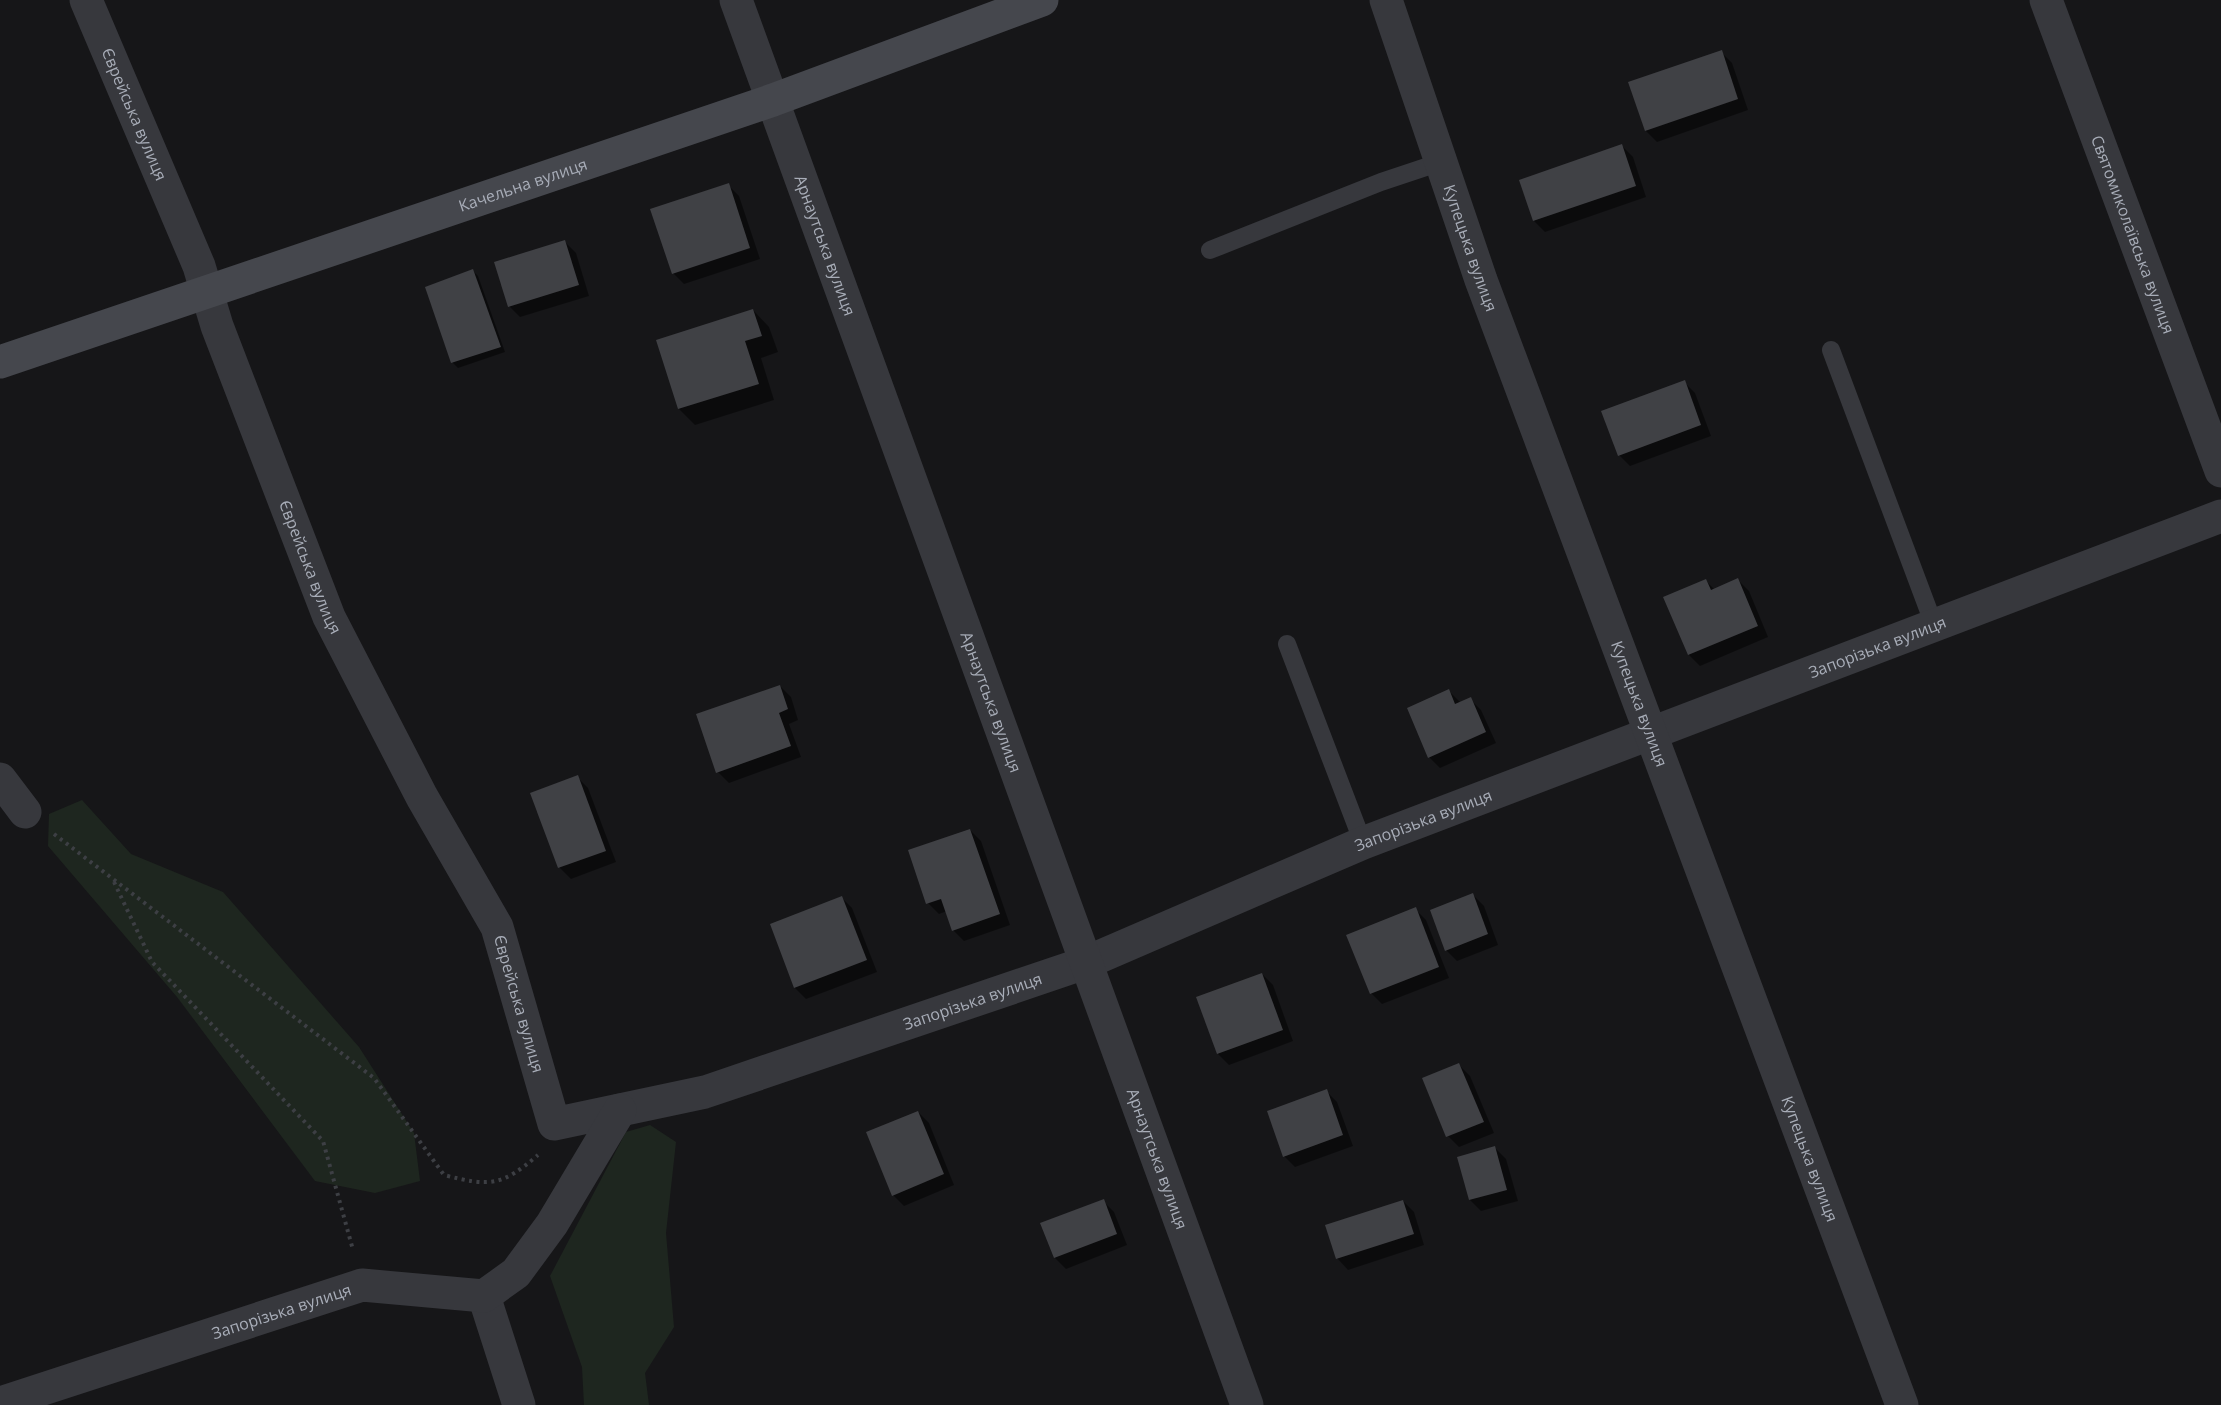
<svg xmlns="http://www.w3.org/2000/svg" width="2221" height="1405" viewBox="0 0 2221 1405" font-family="'Open Sans',sans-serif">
  <rect width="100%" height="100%" fill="#161618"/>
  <g fill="#1e261f">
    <path d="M82,800L131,854L223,892L359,1047L414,1133L420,1181L375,1193L315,1181L177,997L48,846L49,814Z"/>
    <path d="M650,1125L676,1142L666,1233L674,1327L645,1373L649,1405H584L582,1367L550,1276L626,1132Z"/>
  </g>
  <g fill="#0007">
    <path d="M1721,52L1732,63L1748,110L1657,142L1646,131L1630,83Z"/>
    <path d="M1622,146L1633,157L1646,197L1545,232L1534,221Z"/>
    <path d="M728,185L739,196L760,259L684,284L673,273Z"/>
    <path d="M565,242L576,253L589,296L520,317L509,306Z"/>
    <path d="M473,271L478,276L505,352L458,368L453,363L427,288Z"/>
    <path d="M753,310L769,327L778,352L761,358L774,400L695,425L679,409Z"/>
    <path d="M1684,382L1695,393L1711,436L1630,466L1619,455Z"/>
    <path d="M1738,580L1749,591L1768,637L1700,666L1689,655L1665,598L1706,581L1715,590Z"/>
    <path d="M780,686L791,697L798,720L789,724L801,757L729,783L718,772Z"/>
    <path d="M1449,691L1461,703L1470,699L1481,710L1496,743L1440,768L1429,757Z"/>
    <path d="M577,777L588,788L616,862L571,879L560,868L532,794Z"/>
    <path d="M970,830L981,841L1010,925L964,941L953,930L947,911L939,914L928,903Z"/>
    <path d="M1473,895L1484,906L1498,945L1457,961L1446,950Z"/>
    <path d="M841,897L852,908L877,972L806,999L795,988L771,925Z"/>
    <path d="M1415,909L1426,920L1449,978L1382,1004L1371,993Z"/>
    <path d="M1262,974L1273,985L1293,1041L1229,1065L1218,1054Z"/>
    <path d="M1459,1065L1470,1076L1494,1133L1459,1147L1448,1136L1424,1079Z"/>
    <path d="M1326,1091L1337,1102L1353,1146L1295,1167L1284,1156Z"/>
    <path d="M918,1112L929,1123L954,1185L904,1206L893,1195Z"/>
    <path d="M1495,1148L1506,1159L1518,1201L1481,1211L1470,1200Z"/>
    <path d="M1103,1201L1114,1212L1127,1245L1066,1269L1055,1258Z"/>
    <path d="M1403,1201L1414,1212L1424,1245L1348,1270L1337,1258Z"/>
  </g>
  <g fill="#404145">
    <path d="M1722,50L1738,99L1645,131L1628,82Z"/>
    <path d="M1622,144L1636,186L1533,221L1519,180Z"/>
    <path d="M729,183L750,248L672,274L650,209Z"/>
    <path d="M565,240L579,285L508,307L494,262Z"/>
    <path d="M473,269L501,347L451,363L425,287Z"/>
    <path d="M753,309L762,336L745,341L759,384L678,409L656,340Z"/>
    <path d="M1685,380L1701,425L1618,456L1601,411Z"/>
    <path d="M1738,578L1758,626L1688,655L1663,597L1706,579L1711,590Z"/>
    <path d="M780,685L788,709L779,713L791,746L716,773L696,714Z"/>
    <path d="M1449,689L1455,704L1471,697L1486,732L1428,758L1407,708Z"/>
    <path d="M578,775L606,851L558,868L530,793Z"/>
    <path d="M970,829L1000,914L952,931L941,899L926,904L908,850Z"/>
    <path d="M1473,893L1488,934L1445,951L1430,910Z"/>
    <path d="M842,896L867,960L794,988L770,924Z"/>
    <path d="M1416,907L1439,967L1370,994L1346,935Z"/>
    <path d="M1262,973L1283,1030L1217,1054L1196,997Z"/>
    <path d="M1459,1063L1484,1122L1446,1137L1422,1078Z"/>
    <path d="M1327,1089L1343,1135L1283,1157L1267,1111Z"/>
    <path d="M918,1111L944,1174L892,1196L866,1132Z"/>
    <path d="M1495,1146L1507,1190L1469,1200L1457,1157Z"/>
    <path d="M1104,1199L1117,1234L1054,1258L1040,1223Z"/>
    <path d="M1403,1200L1414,1234L1336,1259L1325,1225Z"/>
  </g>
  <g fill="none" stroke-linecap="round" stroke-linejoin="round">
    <g stroke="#3d3f44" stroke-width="4" stroke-dasharray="3 4.5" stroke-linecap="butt">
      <path d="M54,834L374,1078L444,1175C490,1187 502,1186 538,1155"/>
      <path d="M114,882L152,962L323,1141L353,1250"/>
    </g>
    <g stroke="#37383d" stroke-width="18">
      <path d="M1210,250L1381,182L1441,162"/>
      <path d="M1831,350L1934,625"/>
      <path d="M1287,644L1363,843"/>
    </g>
    <g stroke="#37383d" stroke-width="33">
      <path id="s1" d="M86,0L199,266L217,326L329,617L422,797L497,927L554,1124L705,1092L1085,963L1363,843L2221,516"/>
      <path id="s2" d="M736,0L1247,1405"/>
      <path id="s3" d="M1386,0L1481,280L1902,1405"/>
      <path id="s4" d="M2046,0L2221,471"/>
      <path d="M0,779L25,812"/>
      <path d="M484,1296L519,1405"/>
      <path id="s5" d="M0,1403L362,1285L484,1296L516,1273L552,1224L620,1110"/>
    </g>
    <path stroke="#45474d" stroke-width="33" id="s6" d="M0,362L773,100L1042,0"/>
  </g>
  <g text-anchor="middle" stroke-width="4.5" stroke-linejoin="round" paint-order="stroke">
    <g font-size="16" fill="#a8adb8" stroke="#111113">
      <text dy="6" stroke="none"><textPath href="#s1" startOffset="124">Єврейська вулиця</textPath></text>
      <text dy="6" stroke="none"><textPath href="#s6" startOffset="552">Качельна вулиця</textPath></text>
      <text dy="6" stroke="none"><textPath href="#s4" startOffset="250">Святомиколаївська вулиця</textPath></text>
      <text dy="6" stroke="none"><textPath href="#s2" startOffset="261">Арнаутська вулиця</textPath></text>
      <text dy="6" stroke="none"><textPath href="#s3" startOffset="262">Купецька вулиця</textPath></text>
      <text dy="6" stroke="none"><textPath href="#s1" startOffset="610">Єврейська вулиця</textPath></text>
      <text dy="6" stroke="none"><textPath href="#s1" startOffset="2630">Запорізька вулиця</textPath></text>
      <text dy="6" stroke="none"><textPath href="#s2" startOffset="747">Арнаутська вулиця</textPath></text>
      <text dy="6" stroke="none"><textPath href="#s3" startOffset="748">Купецька вулиця</textPath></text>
      <text dy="6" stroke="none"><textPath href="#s1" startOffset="2144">Запорізька вулиця</textPath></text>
      <text dy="6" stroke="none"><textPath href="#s1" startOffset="1658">Запорізька вулиця</textPath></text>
      <text dy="6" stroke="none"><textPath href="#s1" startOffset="1096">Єврейська вулиця</textPath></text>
      <text dy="6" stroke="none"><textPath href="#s2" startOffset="1233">Арнаутська вулиця</textPath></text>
      <text dy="6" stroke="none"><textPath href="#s3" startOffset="1234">Купецька вулиця</textPath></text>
      <text dy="6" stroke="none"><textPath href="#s5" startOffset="296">Запорізька вулиця</textPath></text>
    </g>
  </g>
</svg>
